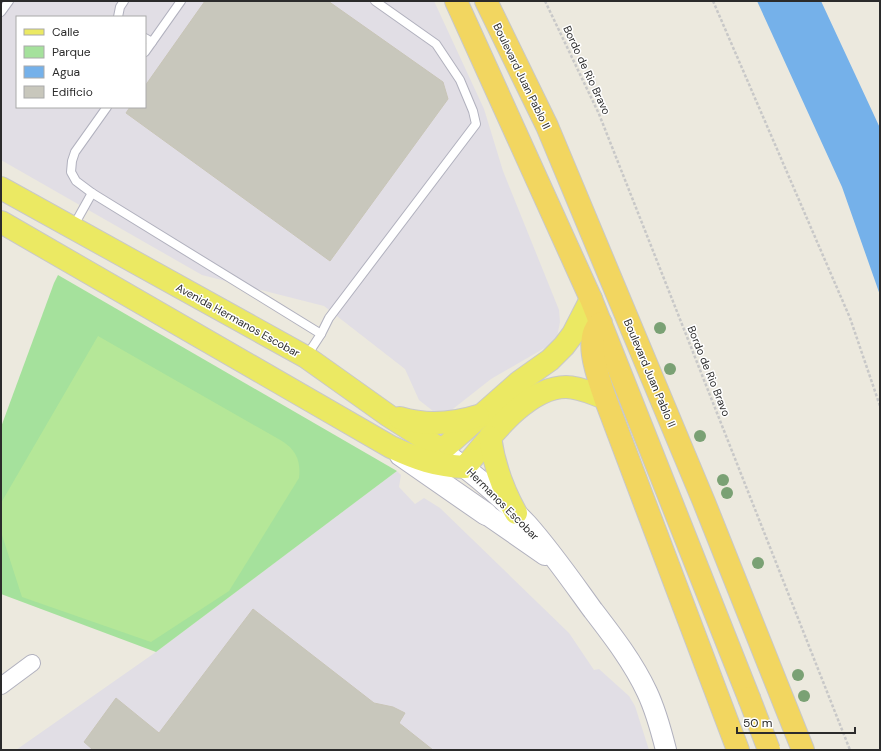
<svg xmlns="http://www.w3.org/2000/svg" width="881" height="751" viewBox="0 0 881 751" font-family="'DM Sans',sans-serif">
  <rect width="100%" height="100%" fill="#ece9de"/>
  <g fill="#e1dee5" fill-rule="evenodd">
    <path d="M1,1H434L484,109L503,171L559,310L560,322L557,337L548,346L491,379L449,412L433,411L419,400L405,369L324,306L202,275L1,160ZM17,17H145V107H17Z"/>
    <path d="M397,471L401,475L399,487L415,504L424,498L440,508L569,633L594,670L599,669L629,696L635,706L649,750H16L156,652Z"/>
  </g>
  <path fill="#a5e19c" d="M58,275L397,471L156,652L1,594V427L54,283Z"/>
  <path fill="#b5e798" d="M98,336L282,441C296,450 301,461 299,478L229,591L151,642L22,597L1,532V503Z"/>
  <path fill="#75b1ea" d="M757,1H821L880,128V295L842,187Z"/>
  <g fill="#c8c7bc" stroke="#c8c5b7">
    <path d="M205,1H328L443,82L448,99L330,261L126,113L130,107H145V86Z"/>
    <path d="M253,609L374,703L393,707L405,713L399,723L433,750H91L92,749L84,742L116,698L159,733Z"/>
  </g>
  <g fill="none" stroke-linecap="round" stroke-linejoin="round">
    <g stroke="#b1b1be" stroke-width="10">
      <g id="service">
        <path d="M1,12L9,1"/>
        <path d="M118,17L120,7L124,1"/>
        <path d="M145,38L152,42"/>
        <path d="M145,52L181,1"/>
        <path d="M107,107L75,152L72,161L71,172L76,181L92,193L321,334"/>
        <path d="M73,227L92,193"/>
        <path d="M306,357L321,334L329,318L476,124L473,111L460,80L436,44L375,1"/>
      </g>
    </g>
    <g stroke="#b1b1be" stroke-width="18">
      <path id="minor" d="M1,686L32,663"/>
    </g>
    <g stroke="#b1b1be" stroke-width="22">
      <g id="tertiary">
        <path d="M452,458C479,478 504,500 527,524C551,551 571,580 592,609C612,635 633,662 647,692C656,711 661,730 666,750"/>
        <path d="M486,514L545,555"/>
      </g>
    </g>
    <g stroke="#b1b1be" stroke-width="24">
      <path id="secondary" d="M401,455L486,514"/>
    </g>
    <g stroke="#c8c8c8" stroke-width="24">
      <g id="primary">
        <path d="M1,188L306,357L389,416L442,450L519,382L550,360L564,346L573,334L591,299"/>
        <path d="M1,222L391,447C417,459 436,466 465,467C489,439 526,387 566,387C580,387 593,394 605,398"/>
        <path d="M400,418C427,426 452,424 478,416"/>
        <path d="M490,437C494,465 502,488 516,513"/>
      </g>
    </g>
    <g stroke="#c8c8c8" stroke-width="24">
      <g id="trunk">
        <path d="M456,1L591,299L749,698"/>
        <path d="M486,1L547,126L704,502L803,750"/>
        <path d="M601,323C582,338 599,379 605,398L738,750"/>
      </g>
    </g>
    <g stroke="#c8c8c8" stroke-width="2.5" stroke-dasharray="3 2" stroke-linecap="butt">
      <path d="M545,1L599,114L850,750"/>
      <path d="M713,1L850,318L880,406"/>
    </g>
    <use href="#service" stroke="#fff" stroke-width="8"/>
    <use href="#minor" stroke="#fff" stroke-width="16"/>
    <use href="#tertiary" stroke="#fff" stroke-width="20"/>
    <use href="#secondary" stroke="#fff" stroke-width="22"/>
    <use href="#primary" stroke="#ebe963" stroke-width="22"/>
    <use href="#trunk" stroke="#f2d660" stroke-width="22"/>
    <g stroke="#c8c8c8" stroke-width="24" stroke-linecap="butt">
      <path id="trunk-bridge" d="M749,698L769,750"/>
    </g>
    <use href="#trunk-bridge" stroke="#f2d660" stroke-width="22"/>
  </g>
  <g fill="#7aa174">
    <circle cx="660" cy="328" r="6"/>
    <circle cx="670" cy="369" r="6"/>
    <circle cx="700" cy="436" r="6"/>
    <circle cx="723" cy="480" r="6"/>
    <circle cx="727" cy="493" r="6"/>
    <circle cx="758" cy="563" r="6"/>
    <circle cx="798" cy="675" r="6"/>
    <circle cx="804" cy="696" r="6"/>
  </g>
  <g text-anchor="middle" stroke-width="3" stroke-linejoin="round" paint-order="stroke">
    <g font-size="11" fill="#2b2b2b" stroke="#fff">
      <text transform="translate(587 70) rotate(65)" y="4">Bordo de Rio Bravo</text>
      <text transform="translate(522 76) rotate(64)" y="4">Boulevard Juan Pablo II</text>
      <text transform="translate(238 320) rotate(29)" y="4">Avenida Hermanos Escobar</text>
      <text transform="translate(709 371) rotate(68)" y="4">Bordo de Rio Bravo</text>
      <text transform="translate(650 373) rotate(67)" y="4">Boulevard Juan Pablo II</text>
      <text transform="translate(503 504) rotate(45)" y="4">Hermanos Escobar</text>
    </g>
  </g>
  <rect width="881" height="751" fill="none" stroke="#2b2b2b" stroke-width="4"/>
  <rect x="16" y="16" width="130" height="92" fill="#ffffff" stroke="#aaaaaa"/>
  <rect x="24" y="29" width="20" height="6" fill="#ebe963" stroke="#aaaaaa"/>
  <text x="52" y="36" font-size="12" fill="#2b2b2b">Calle</text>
  <rect x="24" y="46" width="20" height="12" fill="#a5e19c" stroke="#aaaaaa"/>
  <text x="52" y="56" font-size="12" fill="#2b2b2b">Parque</text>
  <rect x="24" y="66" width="20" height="12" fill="#75b1ea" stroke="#aaaaaa"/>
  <text x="52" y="76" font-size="12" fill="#2b2b2b">Agua</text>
  <rect x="24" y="86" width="20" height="12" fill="#c8c7bc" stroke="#aaaaaa"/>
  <text x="52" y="96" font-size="12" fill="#2b2b2b">Edificio</text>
  <path d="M737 727v6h118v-6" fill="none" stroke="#2b2b2b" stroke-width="2"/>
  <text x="743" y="727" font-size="12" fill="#2b2b2b" stroke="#ffffff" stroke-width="3" paint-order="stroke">50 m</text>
</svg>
